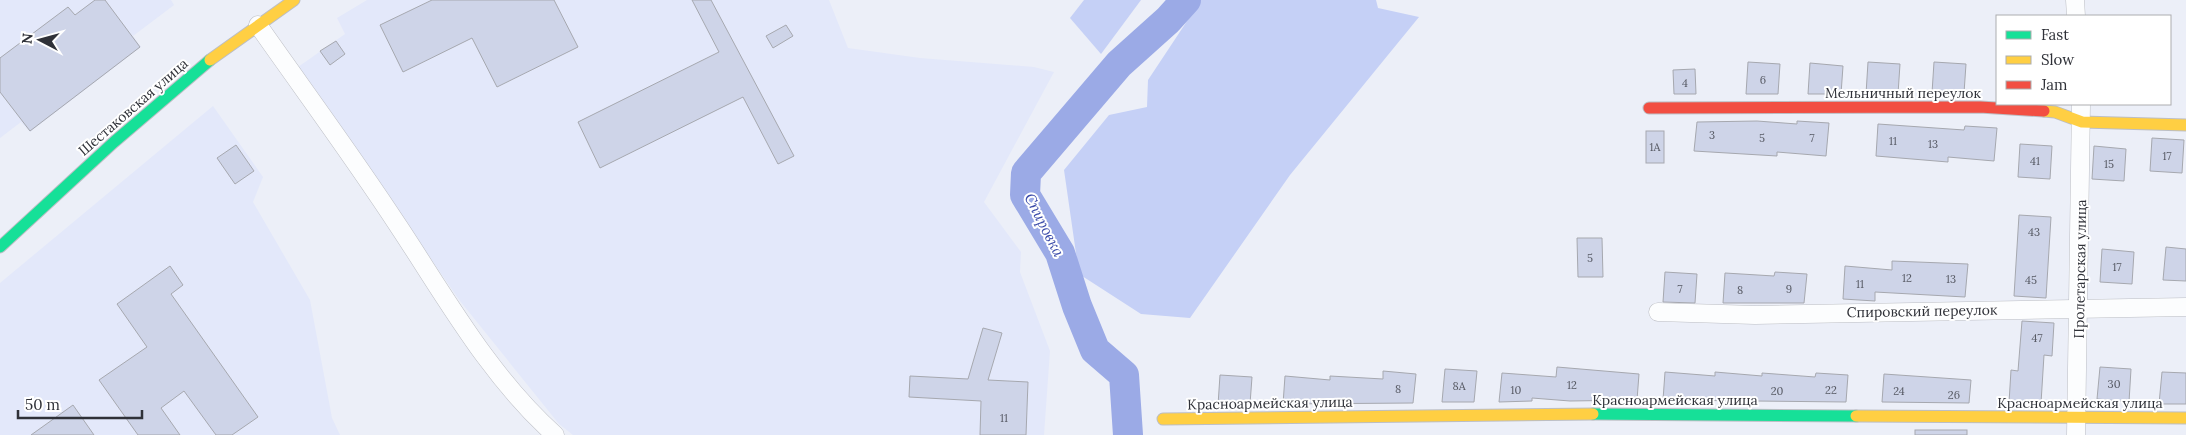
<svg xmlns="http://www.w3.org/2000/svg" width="2186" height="435" viewBox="0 0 2186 435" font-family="Lora,serif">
  <rect width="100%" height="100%" fill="#eceff8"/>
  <g fill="#e3e8fa">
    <path d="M0,0H171L174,5L133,36L141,47L30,132L21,122L0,138Z"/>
    <path d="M367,0H829L848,48L920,58L1034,67L1054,72L984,202L1021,252L1020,272L1050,351L1044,435H573L559,424L460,301L298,67L345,34L337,18Z"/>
    <path d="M213,106L263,177L253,202L310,300L332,418L340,435H0V283Z"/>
  </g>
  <g fill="#c5d0f6">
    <path d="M1084,0H1141L1101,54L1070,18Z"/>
    <path d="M1201,0H1376L1378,8L1419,17L1290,175L1190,318L1141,314L1079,274L1064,170L1109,115L1147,107L1148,80Z"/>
  </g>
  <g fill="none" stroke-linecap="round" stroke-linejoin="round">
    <path stroke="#9baae6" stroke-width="30" d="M1128,435L1124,375L1095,350L1077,306L1060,253L1025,195L1026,173L1119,64L1168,20L1186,0"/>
  </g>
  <g fill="#ced4e8" stroke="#a6a8af">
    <path d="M95,0H105L140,47L30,131L0,92V58L68,7L75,15Z"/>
    <path d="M432,0H554L578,47L497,87L472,38L403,72L380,25Z"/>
    <path d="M692,0H711L794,156L778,164L743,97L600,168L578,122L719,52Z"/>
    <path d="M786,25L793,36L773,48L766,36Z"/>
    <path d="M336,41L345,54L330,65L320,51Z"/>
    <path d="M1748,62L1780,64L1778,94H1746Z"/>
    <path d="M1868,62L1900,64L1898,94H1866Z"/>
    <path d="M1934,62L1966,64L1964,93H1932Z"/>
    <path d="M1810,63L1843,66L1841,94H1808Z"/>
    <path d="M1695,69L1696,94H1674L1673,70Z"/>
    <path d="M1757,121L1797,124V121L1829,123L1826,156L1777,152V156L1694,151L1697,122Z"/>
    <path d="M1878,124L1964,130L1965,126L1997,128L1994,161L1948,157V162L1876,156Z"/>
    <rect x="1646" y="131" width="18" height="32"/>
    <path d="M2152,138L2184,140L2182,173L2150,171Z"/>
    <path d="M2020,144L2052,146L2050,179L2018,177Z"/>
    <path d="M236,145L254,171L235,184L217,158Z"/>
    <path d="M2094,146L2126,149L2124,181L2092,179Z"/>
    <path d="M2019,215L2051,217L2046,298L2014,296Z"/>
    <path d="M1577,238H1602L1603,277H1578Z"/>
    <path d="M2166,247L2186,249V281L2163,280Z"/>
    <path d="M2102,249L2134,252L2132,284L2100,282Z"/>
    <path d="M1892,261L1968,264L1965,297L1875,292V301L1843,299L1845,266L1892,270Z"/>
    <path d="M170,266L183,285L171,294L258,417L232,435H216L184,391L161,408L180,435H138L99,380L147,347L117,304Z"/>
    <path d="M1665,272L1697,274L1695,303L1663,302Z"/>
    <path d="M1775,272L1807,274L1804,303H1723L1725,273L1774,276Z"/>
    <path d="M2022,321L2054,323L2052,356L2044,355L2041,403H2009L2011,370L2018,371Z"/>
    <path d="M983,328L1002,333L988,380L1028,382L1026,435H980L981,401L909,397L910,376L968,379Z"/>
    <path d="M1557,367L1639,374L1637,400L1570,401L1532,398V401L1499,402L1502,373L1556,377Z"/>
    <path d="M2100,367L2131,369L2129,402L2097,399Z"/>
    <path d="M1445,369L1477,371L1474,402H1442Z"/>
    <path d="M1383,371L1416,374L1413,403L1283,404L1285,376L1330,380V376L1383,379Z"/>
    <path d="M1665,372L1715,376V372L1762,376V373L1815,377L1816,373L1848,375L1846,402L1663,400Z"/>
    <path d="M2162,372L2186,373V404H2159Z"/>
    <path d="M1884,374L1971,380L1969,403L1882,402Z"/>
    <path d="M1220,375L1252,377L1250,404L1218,405Z"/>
    <path d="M73,405L94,435H31Z"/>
    <rect x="1915" y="430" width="52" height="5"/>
  </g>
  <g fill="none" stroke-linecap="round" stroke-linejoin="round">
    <g stroke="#bcbec4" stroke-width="19">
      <g id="street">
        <path d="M2075,0L2076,16"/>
        <path d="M258,25C305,92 354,158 399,227C446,298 490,377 555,435"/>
        <path d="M1658,312L1755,315L2186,307"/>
        <path d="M2076,435L2081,104"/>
      </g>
    </g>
    <g stroke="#bcbec4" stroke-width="13">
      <g id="fast">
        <path d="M0,247L114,142L210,60"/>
        <path d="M1593,414L1856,416"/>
      </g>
    </g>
    <g stroke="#bcbec4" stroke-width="13">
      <g id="slow">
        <path d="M210,60L294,0"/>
        <path d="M2044,111L2055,112L2082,122L2186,125"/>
        <path d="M1856,416L2186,418"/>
        <path d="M1163,419L1593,414"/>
      </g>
    </g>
    <g stroke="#bcbec4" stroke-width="13">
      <path id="jam" d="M1649,108L1980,107L2044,111"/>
    </g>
    <use href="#street" stroke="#fcfdfe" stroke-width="18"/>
    <use href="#fast" stroke="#16e098" stroke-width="11"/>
    <use href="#slow" stroke="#ffcf43" stroke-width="11"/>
    <use href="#jam" stroke="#f24e42" stroke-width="11"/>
  </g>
  <g text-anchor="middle" stroke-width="4" stroke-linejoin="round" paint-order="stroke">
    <g font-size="11" fill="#575a64">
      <text x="1763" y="84">6</text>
      <text x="1685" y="87">4</text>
      <text x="1712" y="139">3</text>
      <text x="1762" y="142">5</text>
      <text x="1812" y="142">7</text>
      <text x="1893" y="145">11</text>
      <text x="1933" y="148">13</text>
      <text x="1655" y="151">1А</text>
      <text x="2167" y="160">17</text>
      <text x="2035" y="165">41</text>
      <text x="2109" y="168">15</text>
      <text x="2034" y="236">43</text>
      <text x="1590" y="262">5</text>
      <text x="2117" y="271">17</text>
      <text x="1907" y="282">12</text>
      <text x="1951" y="283">13</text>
      <text x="2031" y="284">45</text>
      <text x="1860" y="288">11</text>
      <text x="1680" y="293">7</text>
      <text x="1789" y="293">9</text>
      <text x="1740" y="294">8</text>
      <text x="2037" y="342">47</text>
      <text x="2114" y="388">30</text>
      <text x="1572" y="389">12</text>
      <text x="1459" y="390">8А</text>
      <text x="1398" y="393">8</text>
      <text x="1516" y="394">10</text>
      <text x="1831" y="394">22</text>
      <text x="1777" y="395">20</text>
      <text x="1899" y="395">24</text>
      <text x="1954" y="399">26</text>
      <text x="1004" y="422">11</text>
    </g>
    <g font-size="14" fill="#2f3138" stroke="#fff">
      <text x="1903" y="98">Мельничный переулок</text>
      <text transform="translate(133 107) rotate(-41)" y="5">Шестаковская улица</text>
      <text transform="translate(2080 269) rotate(-89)" y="5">Пролетарская улица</text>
      <text transform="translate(1922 311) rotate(-1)" y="5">Спировский переулок</text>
      <text x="1675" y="405">Красноармейская улица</text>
      <text transform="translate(1270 403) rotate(-1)" y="5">Красноармейская улица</text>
      <text x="2080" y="408">Красноармейская улица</text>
    </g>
    <g font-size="15" font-style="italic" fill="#3a4aa9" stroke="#fff">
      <text transform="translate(1044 225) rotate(63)" y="5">Спировка</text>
    </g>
  </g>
  <rect x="1996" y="15" width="175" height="90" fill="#ffffff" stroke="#acadaf"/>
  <rect x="2006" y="31" width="25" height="8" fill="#16e098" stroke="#acadaf"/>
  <text x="2041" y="40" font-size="15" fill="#2f3138">Fast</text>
  <rect x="2006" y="56" width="25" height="8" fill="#ffcf43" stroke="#acadaf"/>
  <text x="2041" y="65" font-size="15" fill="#2f3138">Slow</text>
  <rect x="2006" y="81" width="25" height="8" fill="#f24e42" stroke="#acadaf"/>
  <text x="2041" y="90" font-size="15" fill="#2f3138">Jam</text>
  <g transform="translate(40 40) rotate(276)" stroke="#ffffff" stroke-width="4" paint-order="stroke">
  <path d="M0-4L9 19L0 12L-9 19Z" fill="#2f3138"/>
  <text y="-8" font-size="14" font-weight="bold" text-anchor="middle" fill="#2f3138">N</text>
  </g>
  <path d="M18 410v8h124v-8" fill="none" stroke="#2f3138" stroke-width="2.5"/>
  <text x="25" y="410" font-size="15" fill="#2f3138" stroke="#ffffff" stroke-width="4" paint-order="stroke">50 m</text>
</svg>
